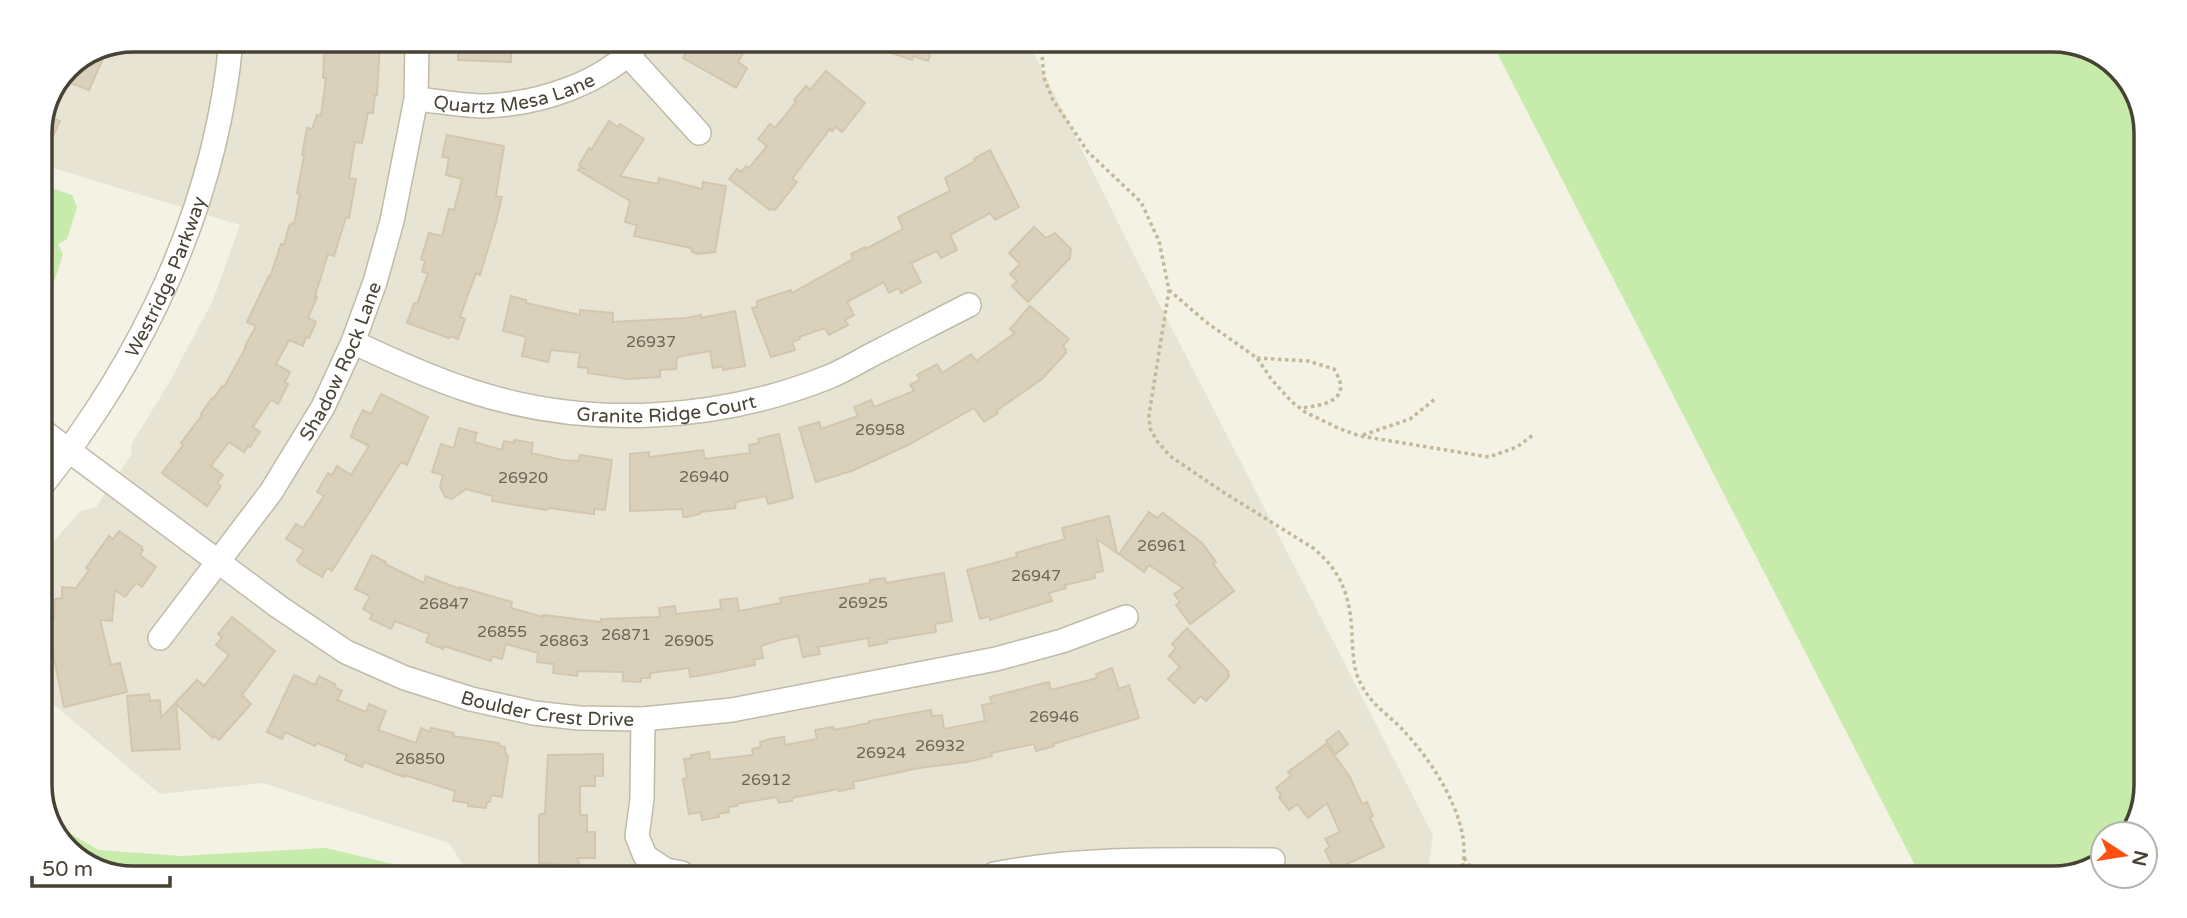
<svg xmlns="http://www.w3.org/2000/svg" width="2187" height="918" viewBox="0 0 2187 918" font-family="'Varela Round',sans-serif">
  <rect width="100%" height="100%" fill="#f4f1e5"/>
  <path fill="#e8e4d3" d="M134,40L1029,43L1134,255L1433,835L1427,876L467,872L449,843L263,783L160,794L40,693V556L81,511L96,507L131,455L132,443L169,383L213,300L240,225L40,164V128L68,67Z"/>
  <g fill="#c6ebaa">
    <path d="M1493,45L2089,47L2128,77L2147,127L2140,820L2128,834H2103V863L2054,878L1921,877Z"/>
    <path d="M40,184L72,195L77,207L67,239L58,244L63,254L52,288L40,293Z"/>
    <path d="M52,822L98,850L181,856L326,848L426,872L98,871L59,841Z"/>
  </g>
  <g fill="#d9d1bc" stroke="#d2c7ac" stroke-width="2">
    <path d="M325,41H380L377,95H375L373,113H368L362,143L355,142L349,178L356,179L349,218L346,217L334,256L328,254L315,296L317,297L308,318L316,322L309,338L306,337L303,346L289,340L276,364L290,372L285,382L288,384L278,404L271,400L253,427L260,432L250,447L248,446L244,452L229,442L211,466L223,475L217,483L221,486L207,506L162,473L183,445L181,443L202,415L201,414L212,398L213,399L222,386L224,387L246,347L245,346L256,326L247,322L269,276L270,277L281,244L284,245L289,226L292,223L294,224L300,194L297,193L304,156L302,155L307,128L312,129L317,115L321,116L326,78H323Z"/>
    <path d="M458,41L511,42V62L458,60Z"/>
    <path d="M665,42H736L746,48L738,62L747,68L736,88L683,58L686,53Z"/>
    <path d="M871,43H934L928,61L913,56L912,60L871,46Z"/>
    <path d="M106,52L89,90L62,80L68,67Z"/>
    <path d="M826,71L865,103L842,132L836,127L832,131L830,129L792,179L797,182L775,210L771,208L770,210L729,179L737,169L741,172L746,166L749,168L767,146L758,139L770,124L775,128L796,102L794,100L806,86L810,90Z"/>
    <path d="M46,115L60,121L40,165V128Z"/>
    <path d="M609,121L618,127L620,124L644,139L620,176L658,184L659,178L702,189L703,182L726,186L715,252L697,254L692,252L691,248L634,236L637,225L625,222L630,201L578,170L579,168L586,169L579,165L589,148L591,150Z"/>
    <path d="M447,135L504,146L496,196L502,197L496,222L480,275L476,273L460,317L465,319L458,339L450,336L449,338L407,323L414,303L417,304L428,273L422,272L425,261L421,259L429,233L442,236L449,209L454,210L462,179L446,175L449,158L442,157Z"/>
    <path d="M990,150L1019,207L995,220L990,213L950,235L957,250L941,258L937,251L911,263L921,282L901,293L899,288L889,293L884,282L847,302L854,315L845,320L848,325L829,335L825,328L799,337L800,339L792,342L795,350L771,357L752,308L757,307V301L791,290L792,293L853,259L851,254L865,247L866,249L903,229L898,217L950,191L945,178L975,161L974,159Z"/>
    <path d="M1034,227L1046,238L1055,233L1071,249L1070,258L1028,302L1012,286L1017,281L1010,274L1020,264L1009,253Z"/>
    <path d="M511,296L526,300V303L580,315V310L613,313V322L686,318L701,315V318L735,311L745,366L723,370V366L713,368L710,351L677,357L676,369L660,370V377L628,379L588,373V368L578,367L580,353L551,350L548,362L522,356L526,337L503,331Z"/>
    <path d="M1030,306L1069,339L1063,346L1066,350V353L1042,379L996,411L998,413L984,422L974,408L910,444L854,470L816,482L799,428L819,422L821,429L858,416L854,407L871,400L874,407L914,391L910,385L920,380L917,375L937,364L942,373L971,354L976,361L1015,333L1010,329Z"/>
    <path d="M381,394L428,417L407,465L401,462L332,571L327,568L322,577L299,563L297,560L304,550L286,539L296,524L303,528L324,496L317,492L328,473L332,475L337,466L351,475L369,446L351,437L354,428L363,410L371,414Z"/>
    <path d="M459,428L477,433L474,442L502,450L504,441L514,443V440L533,443L531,453L563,460L579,461L580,455L612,460L605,510L594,509V514L549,508L546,510L492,501L493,496L466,489L452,499L445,497L440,486L443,475L432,472L441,444L454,448Z"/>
    <path d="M779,434L793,498L768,504L766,496L736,502L735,508L700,512V514L686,517H683L682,509L630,511V454L649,452V457L703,450L705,459L750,453L749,445L759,443L758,439Z"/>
    <path d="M1149,512L1157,518L1163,513L1202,543L1216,562L1213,564L1234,591L1190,624L1176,605L1180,602L1174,594L1183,588L1149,565L1144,572L1119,554Z"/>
    <path d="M1109,516L1117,553L1097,539L1103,571L1094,573L1095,578L1065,585L1066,588L1049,593L1052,601L990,620V616L980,619L967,570L1017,557L1016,553L1065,539L1062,528Z"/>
    <path d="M119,531L142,547L141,549L143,550L140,555L156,567L142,587L136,583L125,597L115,590L112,621L100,620L111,665L120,663L127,692L64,707L46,619H54L55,599L62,598V587L76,588L89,570L86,568L109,536L113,539Z"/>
    <path d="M372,555L386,562L385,564L424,583L426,576L460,589V587L512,602L511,608L543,617V615L601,622V619L660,617L659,608L675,606L676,614L721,609L720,600L737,598L739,611L781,603L780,598L870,583V580L885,578L886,583L944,573L952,621L935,624L936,632L886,640L887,643L869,646L868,638L818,647L820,654L803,657L798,636L779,640L761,646L763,658L754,660L755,665L704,675L690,677L689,668L650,673V678H641V682L623,681V672L578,671L577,676L553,673L554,664L537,662L538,653L506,644L502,659L492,656L491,661L444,646L443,649L426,642L429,634L395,621L391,629L370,619L372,614L363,609L370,596L355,589Z"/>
    <path d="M232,617L275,651L242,695L251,704L219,740L215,736L213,738L176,704L180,749L132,751L127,696L149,694L150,701L160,700L161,718L197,680L204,686L229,655L216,645L222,637L218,634Z"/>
    <path d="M1187,628L1228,671L1229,677L1206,701L1201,696L1194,703L1168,679L1180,667L1169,656L1176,648L1172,644Z"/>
    <path d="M1112,668L1119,689L1129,685L1139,718L1053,744L1054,746L1036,751L1034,744L991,753L992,756L967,762L919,768L853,782L854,788L839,791L838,789L792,798V801L779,803L777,797L736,804L737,806L728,807L729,812L718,814L719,817L702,820L701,812L689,814L683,779L687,778L684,759L692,758L691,755L709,752L710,760L753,755L752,749L761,747L760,742L770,739L784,737L785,745L817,739L815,730L833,727L834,730L869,723V721L931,710L932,716L942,715L944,729L985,721L982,705L992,703L990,697L1049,682L1051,690L1097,678L1096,674Z"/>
    <path d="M294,675L315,685L319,676L335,684L334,687L342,691L337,700L366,712L369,704L386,711L378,730L416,743L421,728L430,732L431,728L454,733L453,736L499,743L498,745L505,747V752L508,757L502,797L491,795L490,802H487L486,808L468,806V803L453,801L455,791L405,775L404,777L364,762L362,767L345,760L347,755L317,743L315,746L285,732L282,739L267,732Z"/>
    <path d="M1339,731L1348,744L1336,754L1326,741Z"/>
    <path d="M1326,744L1350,777L1362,804L1367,802L1373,816L1370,818L1384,847L1334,870L1325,850L1330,847L1325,839L1340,832L1327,803L1308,818L1297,804L1289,810L1279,797L1281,795L1276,788L1291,776L1288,772Z"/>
    <path d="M603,754V776H595V786H580V815H587V832H595V858H577L580,866L539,863V815L545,813L548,755Z"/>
  </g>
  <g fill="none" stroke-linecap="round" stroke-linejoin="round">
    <g stroke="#c0baa7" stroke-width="26">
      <g id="minor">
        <path d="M628,55L699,133"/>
        <path id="s1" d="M416,99C438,101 462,106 485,106C539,104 603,84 640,42"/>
        <path id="s2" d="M353,342C391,360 430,378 471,391C587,429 718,422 831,376C847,369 863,359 879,351C909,336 939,320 969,305"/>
        <path id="s3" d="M40,429L279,607L346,652L405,678L471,699L534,713L579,718L643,719L732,710L996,659L1062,641L1126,617"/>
        <path id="s4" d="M40,488C143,359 216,206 231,41"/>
        <path id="s5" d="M160,638L271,492L323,407L353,342L375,282L392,221L416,99L417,41"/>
        <path d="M643,719L642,799L637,836L645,856L666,870L682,873"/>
        <path d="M994,874C1086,856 1180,860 1273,860"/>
      </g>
    </g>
    <g stroke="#c3b897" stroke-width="3.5" stroke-dasharray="3.5 3.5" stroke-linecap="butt">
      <path d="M1041,43L1044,78L1053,100L1088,152L1141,202L1159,241L1169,290L1149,415L1150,428L1157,441L1170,456L1223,492L1313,548C1343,572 1351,600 1352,637C1353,650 1353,663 1357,675C1368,703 1381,708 1401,728C1433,761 1478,828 1460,876"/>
      <path d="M1169,290L1206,322L1257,358L1272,380L1292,402L1305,412L1338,428L1360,436L1489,457L1517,447L1533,435"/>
      <path d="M1257,358L1308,361L1334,369C1354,400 1325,405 1301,408"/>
      <path d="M1363,435L1410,419L1435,399"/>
      <path d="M1464,858L1477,876"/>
    </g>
    <use href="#minor" stroke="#fff" stroke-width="23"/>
  </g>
  <g text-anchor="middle" stroke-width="5" stroke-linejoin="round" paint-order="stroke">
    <g font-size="16" fill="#6c6656">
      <text x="651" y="347">26937</text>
      <text x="880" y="435">26958</text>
      <text x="704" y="482">26940</text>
      <text x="523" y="483">26920</text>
      <text x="1162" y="551">26961</text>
      <text x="1036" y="581">26947</text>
      <text x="863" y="608">26925</text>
      <text x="444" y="609">26847</text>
      <text x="502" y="637">26855</text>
      <text x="626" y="640">26871</text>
      <text x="564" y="646">26863</text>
      <text x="689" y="646">26905</text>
      <text x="1054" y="722">26946</text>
      <text x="940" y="751">26932</text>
      <text x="881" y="758">26924</text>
      <text x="420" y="764">26850</text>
      <text x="766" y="785">26912</text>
    </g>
    <g font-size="19" fill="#474234" stroke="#fff">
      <text dy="7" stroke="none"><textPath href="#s1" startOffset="100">Quartz Mesa Lane</textPath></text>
      <text dy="7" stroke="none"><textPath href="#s4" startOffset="247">Westridge Parkway</textPath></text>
      <text dy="7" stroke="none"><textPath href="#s5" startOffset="332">Shadow Rock Lane</textPath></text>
      <text dy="7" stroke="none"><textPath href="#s2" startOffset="326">Granite Ridge Court</textPath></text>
      <text dy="7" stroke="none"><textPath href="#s3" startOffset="590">Boulder Crest Drive</textPath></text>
    </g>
  </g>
  <path d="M0 0H2187V918H0ZM133 52H2053A81 81 0 0 1 2134 133V785A81 81 0 0 1 2053 866H133A81 81 0 0 1 52 785V133A81 81 0 0 1 133 52Z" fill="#fff" fill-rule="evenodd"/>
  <path fill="none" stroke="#474234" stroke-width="3.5" d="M133 52H2053A81 81 0 0 1 2134 133V785A81 81 0 0 1 2053 866H133A81 81 0 0 1 52 785V133A81 81 0 0 1 133 52Z"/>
  <g transform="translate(2124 855) rotate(102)"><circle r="33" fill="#ffffff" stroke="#b5b3ae" stroke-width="2"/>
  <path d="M0-5L12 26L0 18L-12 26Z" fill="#ff5011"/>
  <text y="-10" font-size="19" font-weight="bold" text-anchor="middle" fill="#474234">N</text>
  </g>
  <path d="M32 876v10h138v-10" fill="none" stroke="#474234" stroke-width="3.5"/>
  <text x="42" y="876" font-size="21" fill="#474234" stroke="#ffffff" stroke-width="5" paint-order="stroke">50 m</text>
</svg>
